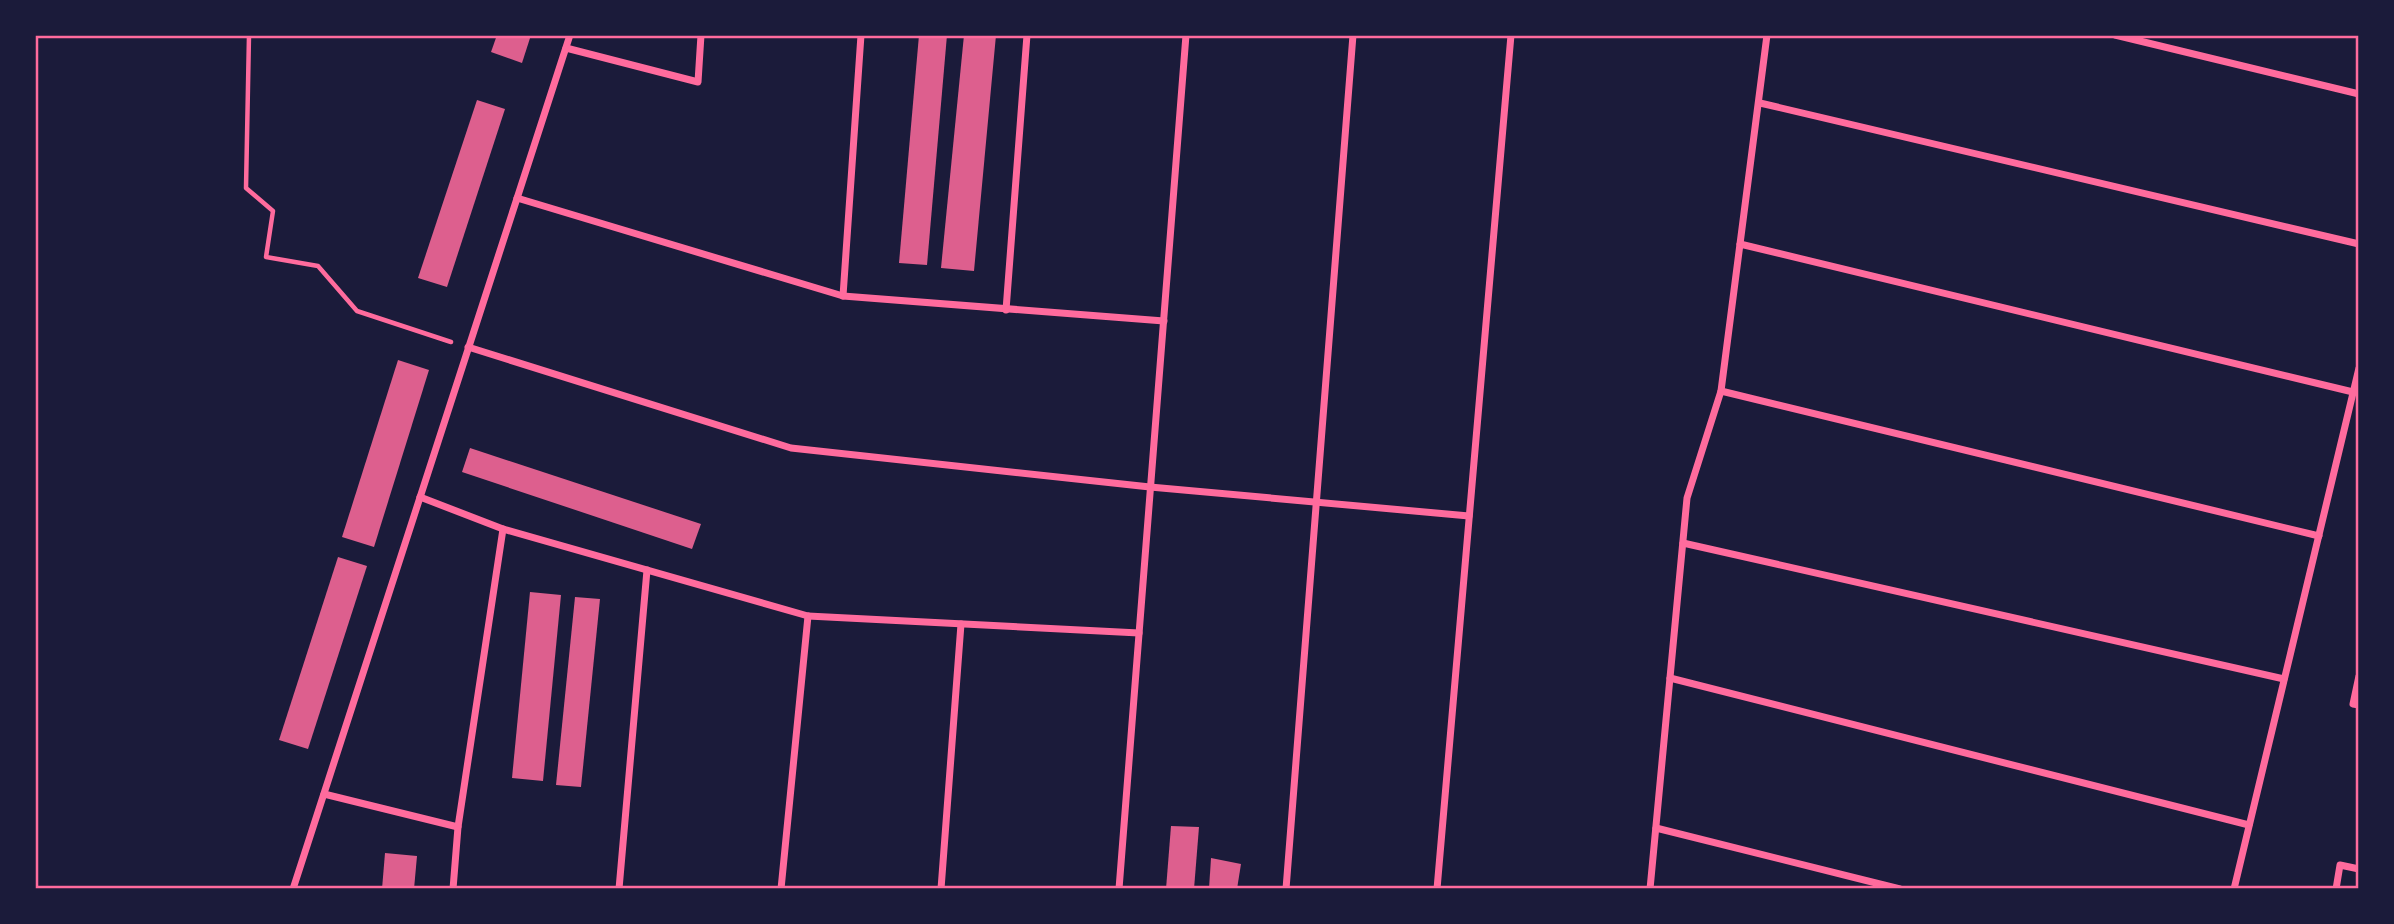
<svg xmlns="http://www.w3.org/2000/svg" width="2394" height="924" viewBox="0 0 2394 924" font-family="Helvetica,sans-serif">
  <rect width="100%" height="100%" fill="#1b1b3a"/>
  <g fill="#dd5f8e">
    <path d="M497,35H531L522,63L491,52Z"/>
    <path d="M919,35H947L927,265L899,263Z"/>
    <path d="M964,35H996L974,271L941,268Z"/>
    <path d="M477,100L505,109L447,287L418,278Z"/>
    <path d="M398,360L429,370L374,547L342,537Z"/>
    <path d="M470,448L701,524L692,549L462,472Z"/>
    <path d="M338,557L367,566L308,749L279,740Z"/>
    <path d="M530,592L561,595L543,781L512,778Z"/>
    <path d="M575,597L600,599L581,787L556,785Z"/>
    <path d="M1171,826L1199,827L1194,889H1166Z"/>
    <path d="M385,853L417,856L414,889H382Z"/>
    <path d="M1211,858L1241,864L1237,889H1209Z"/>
  </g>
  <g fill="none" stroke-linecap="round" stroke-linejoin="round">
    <path stroke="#ff6b9d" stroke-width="4.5" d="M249,35L246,188L273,211L266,257L318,266L357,311L451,342"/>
    <g stroke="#ff6b9d" stroke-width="7">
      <path d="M2115,35L2359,94"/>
      <path d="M566,48L698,82L701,35"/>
      <path d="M1760,103L2359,244"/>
      <path d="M517,198L843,296L1164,321"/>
      <path d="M1740,244L2353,392"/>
      <path d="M843,296L861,35"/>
      <path d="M1006,310L1027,35"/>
      <path d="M468,347L791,448L1150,487L1469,516"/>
      <path d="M1721,391L2319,536"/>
      <path d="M420,497L503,529L808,616L1139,633"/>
      <path d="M1683,543L2284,679"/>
      <path d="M2359,676L2353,704L2359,705"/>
      <path d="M1670,678L2249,825"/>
      <path d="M324,794L458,827"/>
      <path d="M1656,828L1900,889"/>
      <path d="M293,889L570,35"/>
      <path d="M453,889L458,827L503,529"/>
      <path d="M619,889L647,570"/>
      <path d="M781,889L808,616"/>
      <path d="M941,889L961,624"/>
      <path d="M1119,889L1186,35"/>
      <path d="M1286,889L1353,35"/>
      <path d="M1437,889L1511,35"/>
      <path d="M1650,889L1687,498L1721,391L1767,35"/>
      <path d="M2234,889L2359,368"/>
      <path d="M2336,889L2340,865L2359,869"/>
    </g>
  </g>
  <rect width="2394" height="924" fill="none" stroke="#1b1b3a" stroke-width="74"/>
  <rect x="37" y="37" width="2320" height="850" fill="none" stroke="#ff6b9d" stroke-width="2.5"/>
</svg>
